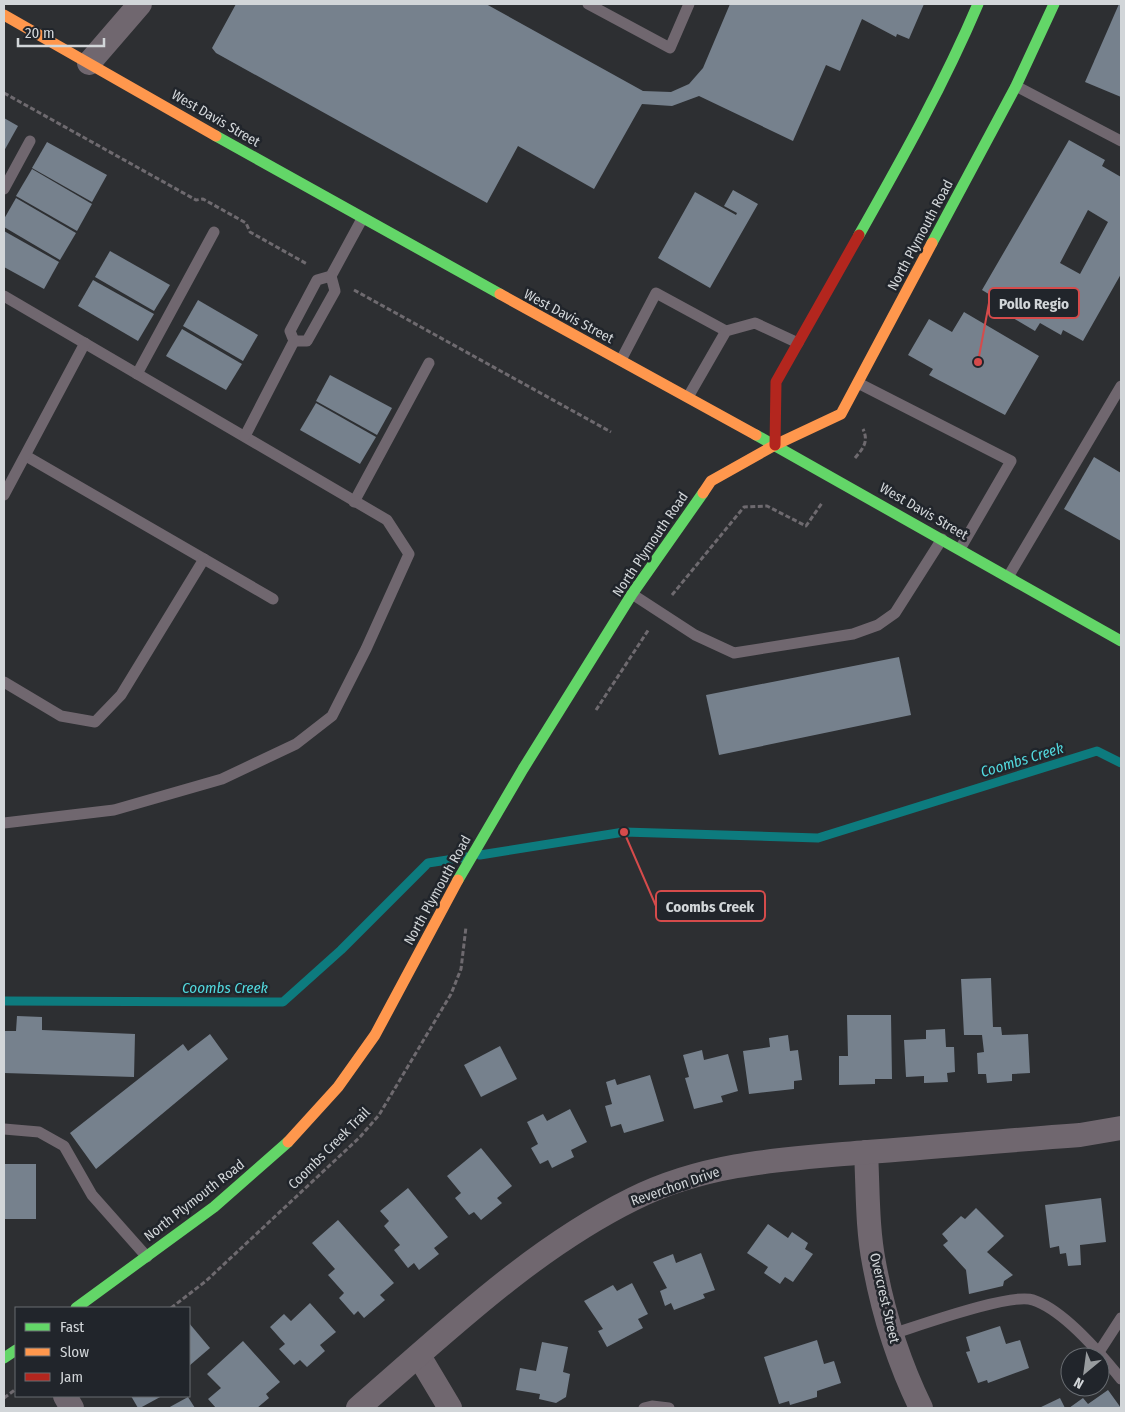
<svg xmlns="http://www.w3.org/2000/svg" width="1125" height="1412" viewBox="0 0 1125 1412" font-family="'Fira Sans Condensed',sans-serif">
  <rect width="100%" height="100%" fill="#2d2f32"/>
  <g fill="none" stroke-linecap="round" stroke-linejoin="round">
    <g stroke="#0d7b7e" stroke-width="9">
      <path d="M480,855L624,832L818,838L1097,751L1121,763"/>
      <path d="M4,1001L283,1002L341,950L428,863L467,857"/>
    </g>
  </g>
  <g fill="#76818d" fill-rule="evenodd">
    <path d="M236,4H486L643,91L671,92L689,84L703,68L730,4H924L909,39L897,34L896,37L862,19L840,71L826,65L793,141L699,96L672,106L642,104L594,189L518,146L487,203L216,53L212,48Z"/>
    <path d="M1119,4H1121V97L1085,82Z"/>
    <path d="M4,118L18,126L4,151Z"/>
    <path d="M1069,140L1105,160L1102,166L1121,177V274L1083,341L1063,330L1061,335L1040,323L1035,331L1008,315L1012,308L982,290ZM1088,210L1108,222L1080,274L1060,263Z"/>
    <path d="M47,142L107,175L92,202L32,168Z"/>
    <path d="M32,169L92,204L77,231L16,196Z"/>
    <path d="M733,190L758,204L710,288L658,258L695,192L736,215L737,213L724,206Z"/>
    <path d="M16,198L76,233L60,260L4,227V219Z"/>
    <path d="M4,231L59,262L44,289L4,267Z"/>
    <path d="M110,251L170,285L154,311L95,277Z"/>
    <path d="M93,280L154,314L138,341L78,306Z"/>
    <path d="M198,300L258,335L243,361L183,326Z"/>
    <path d="M964,312L1039,356L1005,415L929,375L933,369L908,355L929,319L952,332Z"/>
    <path d="M182,329L242,364L226,390L166,356Z"/>
    <path d="M330,375L392,408L377,435L316,401Z"/>
    <path d="M316,403L376,437L360,464L300,430Z"/>
    <path d="M1094,457L1121,473V541L1064,509Z"/>
    <path d="M899,657L911,715L719,755L706,695Z"/>
    <path d="M991,978L993,1027H1001L1002,1035L1028,1034L1030,1073L1012,1074V1081L987,1083L986,1074H978L977,1053L984,1052L982,1035H964L961,979Z"/>
    <path d="M847,1015H891L892,1079H875V1084L839,1085V1056H848Z"/>
    <path d="M17,1016L42,1017V1030L135,1034L134,1077L4,1073V1031H16Z"/>
    <path d="M945,1029L946,1047H954L955,1072L947,1073L948,1082L924,1083V1076L906,1077L904,1040L926,1039V1030Z"/>
    <path d="M210,1034L228,1059L96,1169L70,1133L183,1044L188,1051Z"/>
    <path d="M788,1035L790,1051L798,1050L802,1080L794,1081V1089L749,1094L743,1051L770,1047L769,1038Z"/>
    <path d="M500,1046L517,1079L481,1097L464,1065Z"/>
    <path d="M702,1050L704,1060L728,1054L738,1091L721,1096L723,1102L694,1109L685,1078L689,1077L683,1055Z"/>
    <path d="M650,1075L664,1121L624,1133L621,1124L611,1127L605,1106L612,1104L606,1082L615,1079L617,1085Z"/>
    <path d="M570,1109L587,1142L571,1150L574,1157L552,1168L548,1160L540,1164L531,1148L538,1144L527,1122L543,1114L547,1121Z"/>
    <path d="M481,1148L512,1186L497,1198L502,1203L481,1220L474,1212L469,1215L455,1198L461,1193L447,1176Z"/>
    <rect x="4" y="1164" width="32" height="55"/>
    <path d="M408,1188L448,1237L434,1248L439,1254L419,1270L414,1263L408,1268L394,1250L400,1245L384,1226L389,1221L380,1211Z"/>
    <path d="M1101,1198L1106,1242L1080,1245L1081,1265L1068,1266L1066,1253L1060,1254L1059,1246L1050,1248L1045,1205Z"/>
    <path d="M976,1208L1004,1236L987,1252L1013,1275L1004,1281L1003,1286L969,1294L966,1270L943,1245L948,1241L942,1234L961,1216L965,1219Z"/>
    <path d="M338,1220L394,1283L380,1295L385,1300L364,1318L358,1311L354,1315L339,1298L344,1293L328,1275L335,1269L312,1243Z"/>
    <path d="M768,1224L788,1238L792,1232L808,1243L805,1249L813,1254L793,1282L785,1277L780,1284L764,1273L768,1267L747,1253Z"/>
    <path d="M701,1253L715,1290L703,1294L705,1298L674,1310L671,1303L665,1306L660,1291L667,1288L653,1262L673,1254L676,1263Z"/>
    <path d="M632,1283L648,1314L638,1319L643,1328L607,1347L598,1331L603,1329L584,1301L613,1285L617,1291Z"/>
    <path d="M310,1303L336,1332L320,1345L325,1351L307,1367L300,1360L294,1365L279,1349L285,1344L270,1327L284,1314L291,1321Z"/>
    <path d="M189,1323L210,1348L189,1366Z"/>
    <path d="M1000,1326L1006,1344L1020,1340L1029,1368L988,1383L987,1380L978,1383L966,1352L970,1351L966,1337Z"/>
    <path d="M817,1340L824,1364L834,1361L841,1383L817,1391V1397L790,1405L789,1401L779,1404L764,1357Z"/>
    <path d="M243,1341L280,1382L266,1394L269,1398L257,1408H216L208,1399L221,1388L207,1374Z"/>
    <path d="M542,1342L568,1347L563,1372L570,1374L566,1397L556,1403L539,1399L540,1394L516,1390L520,1368L536,1371Z"/>
    <path d="M1108,1390L1121,1408H1069L1083,1398L1088,1404Z"/>
    <path d="M131,1396H162L140,1408H138Z"/>
    <path d="M188,1397L195,1408H168Z"/>
    <path d="M1060,1398L1065,1408H1039Z"/>
  </g>
  <g fill="none" stroke-linecap="round" stroke-linejoin="round">
    <g stroke="#6e6a6f" stroke-width="3" stroke-dasharray="5 2.5" stroke-linecap="butt">
      <path d="M4,93L196,200L203,199L246,223L250,232L307,264"/>
      <path d="M354,290L611,432"/>
      <path d="M855,458C863,448 869,442 863,429"/>
      <path d="M672,595L744,507L767,506L806,526L822,503"/>
      <path d="M596,710L649,629"/>
      <path d="M171,1308L206,1281L360,1137L379,1115L451,994L461,969L466,927"/>
      <path d="M4,1398L16,1389"/>
    </g>
    <g stroke="#70676f" stroke-width="11">
      <path d="M588,4L670,48L689,4"/>
      <path d="M1016,86L1121,141"/>
      <path d="M4,189L30,141"/>
      <path d="M4,296L387,520L409,554L366,649L332,716L296,744L222,779L114,810L4,823"/>
      <path d="M294,341L290,331L317,280L331,276L362,219"/>
      <path d="M294,341H307L335,291L331,276"/>
      <path d="M621,360L656,293L726,331"/>
      <path d="M137,374L214,232"/>
      <path d="M858,383L1011,461L960,549"/>
      <path d="M688,397L726,331L755,323L798,343"/>
      <path d="M245,436L294,341"/>
      <path d="M26,456L273,599"/>
      <path d="M4,495L85,343"/>
      <path d="M354,502L429,363"/>
      <path d="M1008,577L1121,386"/>
      <path d="M632,594L695,635L734,653L853,634L878,625L895,613L942,539"/>
      <path d="M4,682L61,716L95,722L121,695L204,559"/>
      <path d="M4,1129L39,1132L64,1146L92,1195L147,1257"/>
      <path d="M892,1334C918,1326 1012,1292 1033,1300C1064,1310 1101,1354 1121,1379"/>
      <path d="M1099,1352L1121,1318"/>
      <path d="M644,1408L652,1406L669,1408"/>
    </g>
    <g stroke="#70676f" stroke-width="24">
      <path d="M89,63L140,4"/>
      <path d="M866,1152C868,1189 867,1227 874,1263C883,1312 899,1363 921,1408"/>
      <path d="M419,1356L450,1408"/>
      <path d="M65,1396L72,1408"/>
      <path d="M358,1408C444,1334 530,1250 633,1199C707,1162 787,1159 868,1152C939,1147 1010,1140 1080,1135L1121,1128"/>
    </g>
    <g stroke="#63d668" stroke-width="11">
      <path d="M216,136L500,294"/>
      <path d="M859,235C902,159 944,84 978,4"/>
      <path d="M932,243L1016,86L1054,4"/>
      <path d="M756,435L1121,641"/>
      <path d="M458,880L523,769L632,594L703,493"/>
      <path d="M76,1308L214,1207L288,1142"/>
      <path d="M4,1358L16,1350"/>
    </g>
    <g stroke="#ff974d" stroke-width="11">
      <path d="M4,15L216,136"/>
      <path d="M500,294L756,435"/>
      <path d="M703,493L711,481L775,445L841,414L932,243"/>
      <path d="M288,1142L338,1087L375,1035L458,880"/>
    </g>
    <path stroke="#b3261e" stroke-width="11" d="M775,445L776,382L859,235"/>
  </g>
  <g text-anchor="middle" stroke-width="5" stroke-linejoin="round" paint-order="stroke">
    <g font-size="14" fill="#d2d6d9" stroke="#21252b">
      <text transform="translate(216 118) rotate(30)" y="5">West Davis Street</text>
      <text transform="translate(920 235) rotate(-62)" y="5">North Plymouth Road</text>
      <text transform="translate(569 316) rotate(28)" y="5">West Davis Street</text>
      <text transform="translate(924 511) rotate(30)" y="5">West Davis Street</text>
      <text transform="translate(650 544) rotate(-56)" y="5">North Plymouth Road</text>
      <text transform="translate(437 890) rotate(-61)" y="5">North Plymouth Road</text>
      <text transform="translate(329 1148) rotate(-45)" y="5">Coombs Creek Trail</text>
      <text transform="translate(675 1186) rotate(-19)" y="5">Reverchon Drive</text>
      <text transform="translate(194 1200) rotate(-38)" y="5">North Plymouth Road</text>
      <text transform="translate(885 1298) rotate(77)" y="5">Overcrest Street</text>
    </g>
    <g font-size="15" font-style="italic" fill="#53dadf" stroke="#21252b">
      <text transform="translate(1022 760) rotate(-17)" y="5">Coombs Creek</text>
      <text x="225" y="993">Coombs Creek</text>
    </g>
  </g>
  <path fill="none" stroke="#d54b4b" stroke-width="2" d="M978 362L989 303M624 832L656 906"/>
  <g fill="#d54b4b" stroke="#21252b" stroke-width="2">
    <circle cx="978" cy="362" r="5"/>
    <circle cx="624" cy="832" r="5"/>
  </g>
  <g fill="#21252b" stroke="#d54b4b" stroke-width="2">
    <rect x="989" y="288" width="90" height="30" rx="5"/>
    <rect x="656" y="891" width="109" height="30" rx="5"/>
  </g>
  <g font-size="15" text-anchor="middle" font-weight="bold" fill="#d2d6d9">
    <text x="1034" y="309">Pollo Regio</text>
    <text x="710" y="912">Coombs Creek</text>
  </g>
  <rect width="1125" height="1412" fill="none" stroke="#d2d6d9" stroke-width="10"/>
  <rect x="15" y="1307" width="175" height="90" fill="#21252b" stroke="#686c71"/>
  <rect x="25" y="1323" width="25" height="8" fill="#63d668" stroke="#686c71"/>
  <text x="60" y="1332" font-size="15" fill="#d2d6d9">Fast</text>
  <rect x="25" y="1348" width="25" height="8" fill="#ff974d" stroke="#686c71"/>
  <text x="60" y="1357" font-size="15" fill="#d2d6d9">Slow</text>
  <rect x="25" y="1373" width="25" height="8" fill="#b3261e" stroke="#686c71"/>
  <text x="60" y="1382" font-size="15" fill="#d2d6d9">Jam</text>
  <g transform="translate(1085 1372) rotate(209)"><circle r="24" fill="#21252b" stroke="#686c71"/>
  <path d="M0-4L9 19L0 12L-9 19Z" fill="#989c9f"/>
  <text y="-8" font-size="14" font-weight="bold" text-anchor="middle" fill="#d2d6d9">N</text>
  </g>
  <path d="M18 38v8h86v-8" fill="none" stroke="#d2d6d9" stroke-width="2.5"/>
  <text x="25" y="38" font-size="15" fill="#d2d6d9" stroke="#21252b" stroke-width="4" paint-order="stroke">20 m</text>
</svg>
